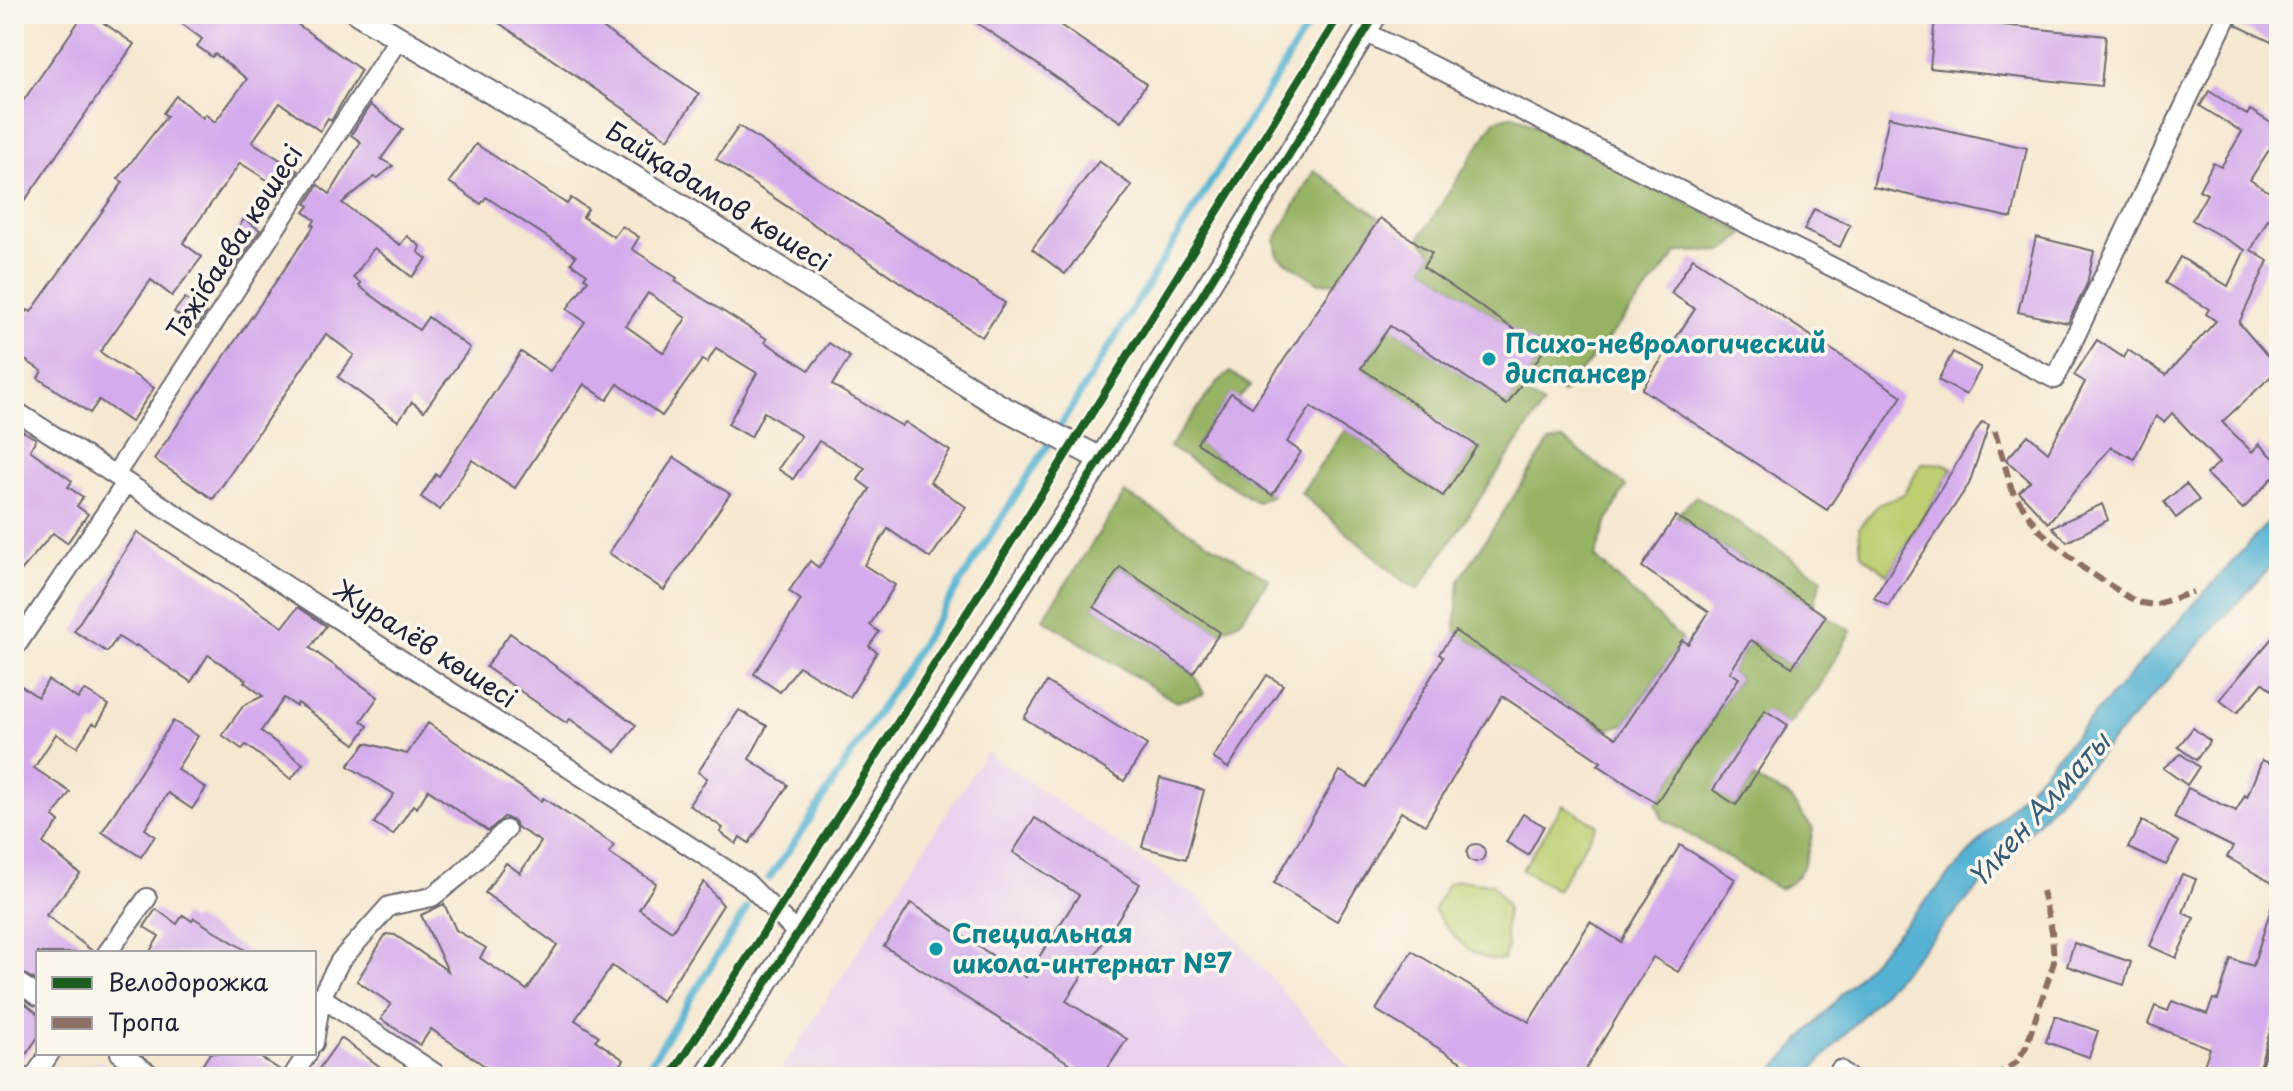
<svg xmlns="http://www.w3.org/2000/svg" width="2293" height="1091" viewBox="0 0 2293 1091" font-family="'Playpen Sans',sans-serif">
  <rect width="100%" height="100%" fill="#fbf7ec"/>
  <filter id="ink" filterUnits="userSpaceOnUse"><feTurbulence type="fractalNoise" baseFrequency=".0125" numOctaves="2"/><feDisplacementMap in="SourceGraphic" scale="16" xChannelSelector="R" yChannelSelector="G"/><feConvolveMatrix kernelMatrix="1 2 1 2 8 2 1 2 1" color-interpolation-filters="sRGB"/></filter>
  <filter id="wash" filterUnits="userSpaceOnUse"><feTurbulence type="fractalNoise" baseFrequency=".006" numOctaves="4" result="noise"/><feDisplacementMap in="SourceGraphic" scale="32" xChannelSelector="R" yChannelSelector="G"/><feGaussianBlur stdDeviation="1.8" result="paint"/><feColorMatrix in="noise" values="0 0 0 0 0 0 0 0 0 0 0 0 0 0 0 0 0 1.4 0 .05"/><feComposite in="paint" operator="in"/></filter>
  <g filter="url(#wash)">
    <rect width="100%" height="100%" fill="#f5e8d0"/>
    <g fill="#e8d2ee">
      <path d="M986,752L1205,903L1358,1077H777Z"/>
      <path d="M100,1061L121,1077H57L60,1073Z"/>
    </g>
    <g fill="#becf72" stroke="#707856" stroke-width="2">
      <path d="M1922,463L1945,464L1953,468L1888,575L1861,554L1859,527L1878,505L1904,494Z"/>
      <path d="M1563,805L1597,825L1557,890L1522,870Z"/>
      <path d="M1458,880L1493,884L1507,907L1505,930L1507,947L1503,960C1473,963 1449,933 1434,910L1447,884Z"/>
    </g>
    <g fill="#96b264" stroke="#5c6a50" stroke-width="2">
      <path d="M1514,115L1745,233L1725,251L1678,252L1563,394L1529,373L1544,350L1423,267L1432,253L1420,238L1495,120Z"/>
      <path d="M1314,170L1380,218L1337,282L1319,283L1278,256L1275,241Z"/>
      <path d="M1390,326L1507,405L1519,389L1543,405L1418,590L1398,577L1301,493L1345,430L1443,496L1476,447L1361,368Z"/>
      <path d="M1230,372L1251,386L1238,398L1231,394L1197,443L1272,495L1257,502L1169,447L1217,383Z"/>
      <path d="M1563,439L1626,486L1607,522L1595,557L1682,640L1625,724L1605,730L1455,631L1459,581L1549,442Z"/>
      <path d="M1125,493L1269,579L1241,620L1220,632L1121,567L1094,607L1193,673L1204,694L1176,702L1043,619Z"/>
      <path d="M1696,496L1822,578L1813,607L1676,516Z"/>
      <path d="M1826,616L1851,631L1818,689L1788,725L1766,711L1736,805L1754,778L1788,796L1813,829C1808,852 1805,881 1779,889L1662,818L1656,803L1739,678L1730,672L1751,640L1792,667Z"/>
    </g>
    <path fill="#55b2d3" stroke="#3c6a87" stroke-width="2" d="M2279,510V557L1806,1077H1767Z"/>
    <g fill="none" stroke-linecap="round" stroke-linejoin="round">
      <g stroke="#55b2d3" stroke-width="7">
        <path d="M769,878L800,835L1067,415L1315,14"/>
        <path d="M642,1077L747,908"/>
      </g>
    </g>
    <g id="blocks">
      <g fill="#d4abec" fill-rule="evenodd">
        <path d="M84,14H91L134,44L14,216V114Z"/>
        <path d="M169,14H283L361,70L331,121L328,118L320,131L280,103L252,142L298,171L285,191L240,163L183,243L202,257L172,296L151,280L100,352L154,388L131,422L99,400L90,413L38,378L42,371L14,353V330L28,310L31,312L123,182L118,179L167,116L163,113L176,96L203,118L205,114L215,122L247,79L215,54L212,57L197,46L202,39Z"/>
        <path d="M486,14H582L699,94L668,139Z"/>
        <path d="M964,14H1044L1146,84L1121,122Z"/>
        <path d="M2240,14H2279V25L2271,42L2236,25Z"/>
        <path d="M1935,18L2106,36L2101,86L1930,68Z"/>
        <path d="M2209,91L2247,115L2250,110L2279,128V157L2269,150L2250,180L2279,198V226L2268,219L2251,250L2268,261L2239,323L2279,369L2222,422L2252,452L2259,444L2279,463V471L2243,509L2206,474L2219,463L2172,413L2164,422L2156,416L2134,459L2111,447L2048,523L2019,492L2030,481L2006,460L2028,435L2048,452L2085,382L2074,375L2097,340L2124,358L2128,350L2166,375L2216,321L2206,314L2209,309L2165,283L2180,257L2228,286L2245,250L2192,220L2207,194L2199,190L2213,163L2221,167L2242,132L2200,106Z"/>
        <path d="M370,105L403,129L381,159L393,166L378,178L374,177L342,203L400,245L407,236L420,246L418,252L427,259L412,277L374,248L353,278L361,283L359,286L419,330L428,317L470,348L424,411L412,402L398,421L338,377L354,355L326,334L213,499L154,459L314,226L312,225L315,220L304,212L309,206L306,204L318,185L330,194L361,142L351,135Z"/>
        <path d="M1889,117L2027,148L2012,218L1873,187Z"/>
        <path d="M739,126L1005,303L982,337L716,159Z"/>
        <path d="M476,144L567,204L571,198L588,209L583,217L614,237L622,226L639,237L632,249L677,278L675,281L767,339L765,342L809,370L829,343L850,357L832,385L902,426L905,422L950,451L930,482L966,507L930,558L888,529L864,565L895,585L870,625L879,632L869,646L877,652L850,697L799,666L780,692L754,674L801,600L789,591L810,561L819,568L870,489L858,480L865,468L819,441L793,479L778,469L801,436L764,412L751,437L728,424L757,373L716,348L707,363L702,360L662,416L618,384L607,400L584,384L515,488L472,460L440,510L421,497L436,474L439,476L521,352L550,371L585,322L567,309L588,280L584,278L587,274L571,263L576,256L486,197L481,204L449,182ZM648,293L686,318L664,353L626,326Z"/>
        <path d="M1099,161L1132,186L1065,274L1032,249Z"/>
        <path d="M1814,209L1850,225L1840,247L1804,230Z"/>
        <path d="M1380,218L1432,253L1423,267L1544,350L1507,405L1390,326L1361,368L1477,446L1443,496L1311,407L1287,442L1301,452L1272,495L1197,443L1231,393L1252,407Z"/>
        <path d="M244,219L260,230L236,266L221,256Z"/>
        <path d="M2036,237L2094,251L2087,284L2068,323L2018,312Z"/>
        <path d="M1693,258L1902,396L1827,510L1642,389L1695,309L1671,293Z"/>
        <path d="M185,298L206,313L196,328L174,312Z"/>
        <path d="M1953,352L1981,368L1966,395L1938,380Z"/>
        <path d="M1982,422L1989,425L1969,484L1888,606L1874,598Z"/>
        <path d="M14,426L36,439L30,450L72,481L68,487L83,497L77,506L88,514L67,543L53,533L14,579Z"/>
        <path d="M674,457L730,494L664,590L609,553Z"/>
        <path d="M2186,484L2199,500L2176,518L2164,502Z"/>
        <path d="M2102,504L2108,520L2067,542L2052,527Z"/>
        <path d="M1676,516L1826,616L1792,667L1751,640L1730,672L1739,678L1656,803L1598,765L1601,762L1502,696L1425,825L1401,812L1337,921L1274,883L1340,771L1366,787L1443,657L1439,654L1455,631L1616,738L1682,640L1688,644L1709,612L1642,567Z"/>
        <path d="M137,532L283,627L298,607L326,626L310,648L378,697L361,721L368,726L355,744L298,703L296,706L284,698L261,731L303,764L291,779L246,745L242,749L222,735L244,705L263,696L244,682L246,680L208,655L191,682L136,645L135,647L118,637L107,652L74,631Z"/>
        <path d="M1120,567L1220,632L1193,673L1094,607Z"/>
        <path d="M2279,630V696L2263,683L2237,713L2219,700Z"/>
        <path d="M510,633L636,725L616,752L570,719L566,723L486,667Z"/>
        <path d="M1267,675L1283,685L1228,768L1213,758Z"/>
        <path d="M48,680L78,699L84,690L109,705L97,725L93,723L77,747L56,734L34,768L70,792L53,817L59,822L43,843L80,874L46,915L95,953H38V975L35,980L14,968V681L38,697Z"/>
        <path d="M1047,682L1147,745L1124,781L1024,718Z"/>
        <path d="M739,710L767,726L749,759L788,785L749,843L740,837L736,844L720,832L723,828L689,805L707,778L698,772Z"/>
        <path d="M1765,710L1788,725L1736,805L1713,790Z"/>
        <path d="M173,721L198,736L177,769L206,788L192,809L168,793L145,829L155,836L141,857L102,832Z"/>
        <path d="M428,723L541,801L543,798L614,845L609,853L656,883L639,909L672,931L704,882L723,905L662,1001L612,966L575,1020L599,1036L595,1040L624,1060L613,1077H567L555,1069L550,1077H501L431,1029L420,1045L381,1019L391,1004L357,981L386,934L395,935L448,971L421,915L444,904L456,930L486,948L480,958L527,990L557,945L485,893L506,863L520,873L541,842L517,827L514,821L504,817L488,831L428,790L417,808L413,805L393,835L374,823L394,794L348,766L366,743L407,754Z"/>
        <path d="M2193,728L2210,741L2196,760L2178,747Z"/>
        <path d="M2181,754L2199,767L2187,785L2163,768Z"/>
        <path d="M2262,760L2279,767V887L2227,857L2233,847L2174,818L2188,788L2236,811L2245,795L2247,797Z"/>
        <path d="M1160,778L1204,790L1186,859L1142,847Z"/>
        <path d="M1523,814L1544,826L1528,855L1506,842Z"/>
        <path d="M1035,818L1140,884L1066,1001L1127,1039L1102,1077H1091L884,946L911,903L1026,977L1079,895L1013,852Z"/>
        <path d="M2142,821L2179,842L2166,865L2128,848Z"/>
        <circle cx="1476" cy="853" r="9"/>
        <path d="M1680,845L1735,879L1678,972L1653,957L1581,1077H1486L1376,1010L1412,951L1529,1022L1590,922L1621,942Z"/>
        <path d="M2182,874L2196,879L2183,913L2194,918L2176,958L2150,946Z"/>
        <path d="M2275,896H2279V1002L2256,1077H2200L2210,1048L2148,1024L2155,1006L2168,1011L2172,1001L2207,1014L2213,999L2218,1000L2231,959L2253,966Z"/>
        <path d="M156,909L177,924L183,915L192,921L194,918L250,953H149L159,936L144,927Z"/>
        <path d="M2074,943L2131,962L2124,985L2067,966Z"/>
        <path d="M14,994L38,1014V1037L14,1072Z"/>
        <path d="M2055,1016L2098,1031L2089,1057L2046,1042Z"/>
        <path d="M341,1038L394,1077H313Z"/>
        <path d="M210,1053H253L282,1071L280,1077H195Z"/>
      </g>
    </g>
  </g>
  <g filter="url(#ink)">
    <use href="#blocks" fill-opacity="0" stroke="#6c676f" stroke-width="2"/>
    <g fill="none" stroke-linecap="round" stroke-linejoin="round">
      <g stroke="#6c676f" stroke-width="22">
        <g id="minor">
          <path d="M1365,32L2055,379L2228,14"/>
          <path d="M14,410L747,883L798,934"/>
          <path d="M115,475L399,38"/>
          <path d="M14,649L126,483"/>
          <path d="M107,953L147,898"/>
          <path d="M14,980L38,996"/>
          <path d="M321,997L436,1074"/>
          <path d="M314,1043L321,997L340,961L389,906L432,897L460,875L506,830"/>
          <path d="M120,1053L154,1077"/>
          <path d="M1840,1070L1848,1077"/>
          <path d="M34,1077L50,1053"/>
          <path d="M292,1077L308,1053"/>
          <path d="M2268,1077L2279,1044"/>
        </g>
      </g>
      <g stroke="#6c676f" stroke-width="26">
        <g id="tertiary">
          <path d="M359,14L657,191L998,405L1101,459"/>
          <path d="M706,1077L1101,459L1376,14"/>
        </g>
      </g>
      <use href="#minor" stroke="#fff" stroke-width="18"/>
      <use href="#tertiary" stroke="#fff" stroke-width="22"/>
      <g stroke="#8d6e63" stroke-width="6" stroke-dasharray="12 6" stroke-linecap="butt">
        <path d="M1995,431L2012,490L2038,529L2083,568L2136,602L2154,605L2193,592"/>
        <path d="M1993,1077L2016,1063L2026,1047L2054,962L2052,931L2042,891"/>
      </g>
      <g stroke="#fbf7ec" stroke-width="13">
        <g id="cycleway">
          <path d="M670,1077C899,726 1119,370 1340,14"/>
          <path d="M706,1077L1101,459L1376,14"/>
        </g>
      </g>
      <use href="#cycleway" stroke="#1b5e20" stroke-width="8"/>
    </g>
  </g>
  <g fill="#0f9aa8" stroke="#fbf7ec" stroke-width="3">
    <circle cx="1489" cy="359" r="8"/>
    <circle cx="936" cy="949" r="8"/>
  </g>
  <g text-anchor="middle" stroke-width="7" stroke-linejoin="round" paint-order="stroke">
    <g font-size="26" fill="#22223b" stroke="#fbf7ec">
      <text transform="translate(718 197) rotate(32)" y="9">Байқадамов көшесі</text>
      <text transform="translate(235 242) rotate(-57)" y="9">Тәжібаева көшесі</text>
      <text transform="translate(425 644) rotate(33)" y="9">Журалёв көшесі</text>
    </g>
    <g font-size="26" font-weight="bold" fill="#0d838f" stroke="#fbf7ec" text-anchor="start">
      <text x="1505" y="353">Психо-неврологический<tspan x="1505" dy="30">диспансер</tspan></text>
      <text x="952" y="943">Специальная<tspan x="952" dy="30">школа-интернат №7</tspan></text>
    </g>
    <g font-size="28" font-style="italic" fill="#365c78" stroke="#fbf7ec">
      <text transform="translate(2039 810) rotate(-48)" y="10">Үлкен Алматы</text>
    </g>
  </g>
  <rect width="2293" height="1091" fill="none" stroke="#fbf7ec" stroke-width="48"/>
  <rect x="36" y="951" width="280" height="104" fill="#fbf7ec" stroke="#a4a2a5" stroke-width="2"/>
  <rect x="52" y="977" width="40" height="12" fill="#1b5e20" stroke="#a4a2a5" stroke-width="2"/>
  <text x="108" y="991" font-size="24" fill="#22223b">Велодорожка</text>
  <rect x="52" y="1017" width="40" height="12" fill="#8d6e63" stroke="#a4a2a5" stroke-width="2"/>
  <text x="108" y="1031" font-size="24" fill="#22223b">Тропа</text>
</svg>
